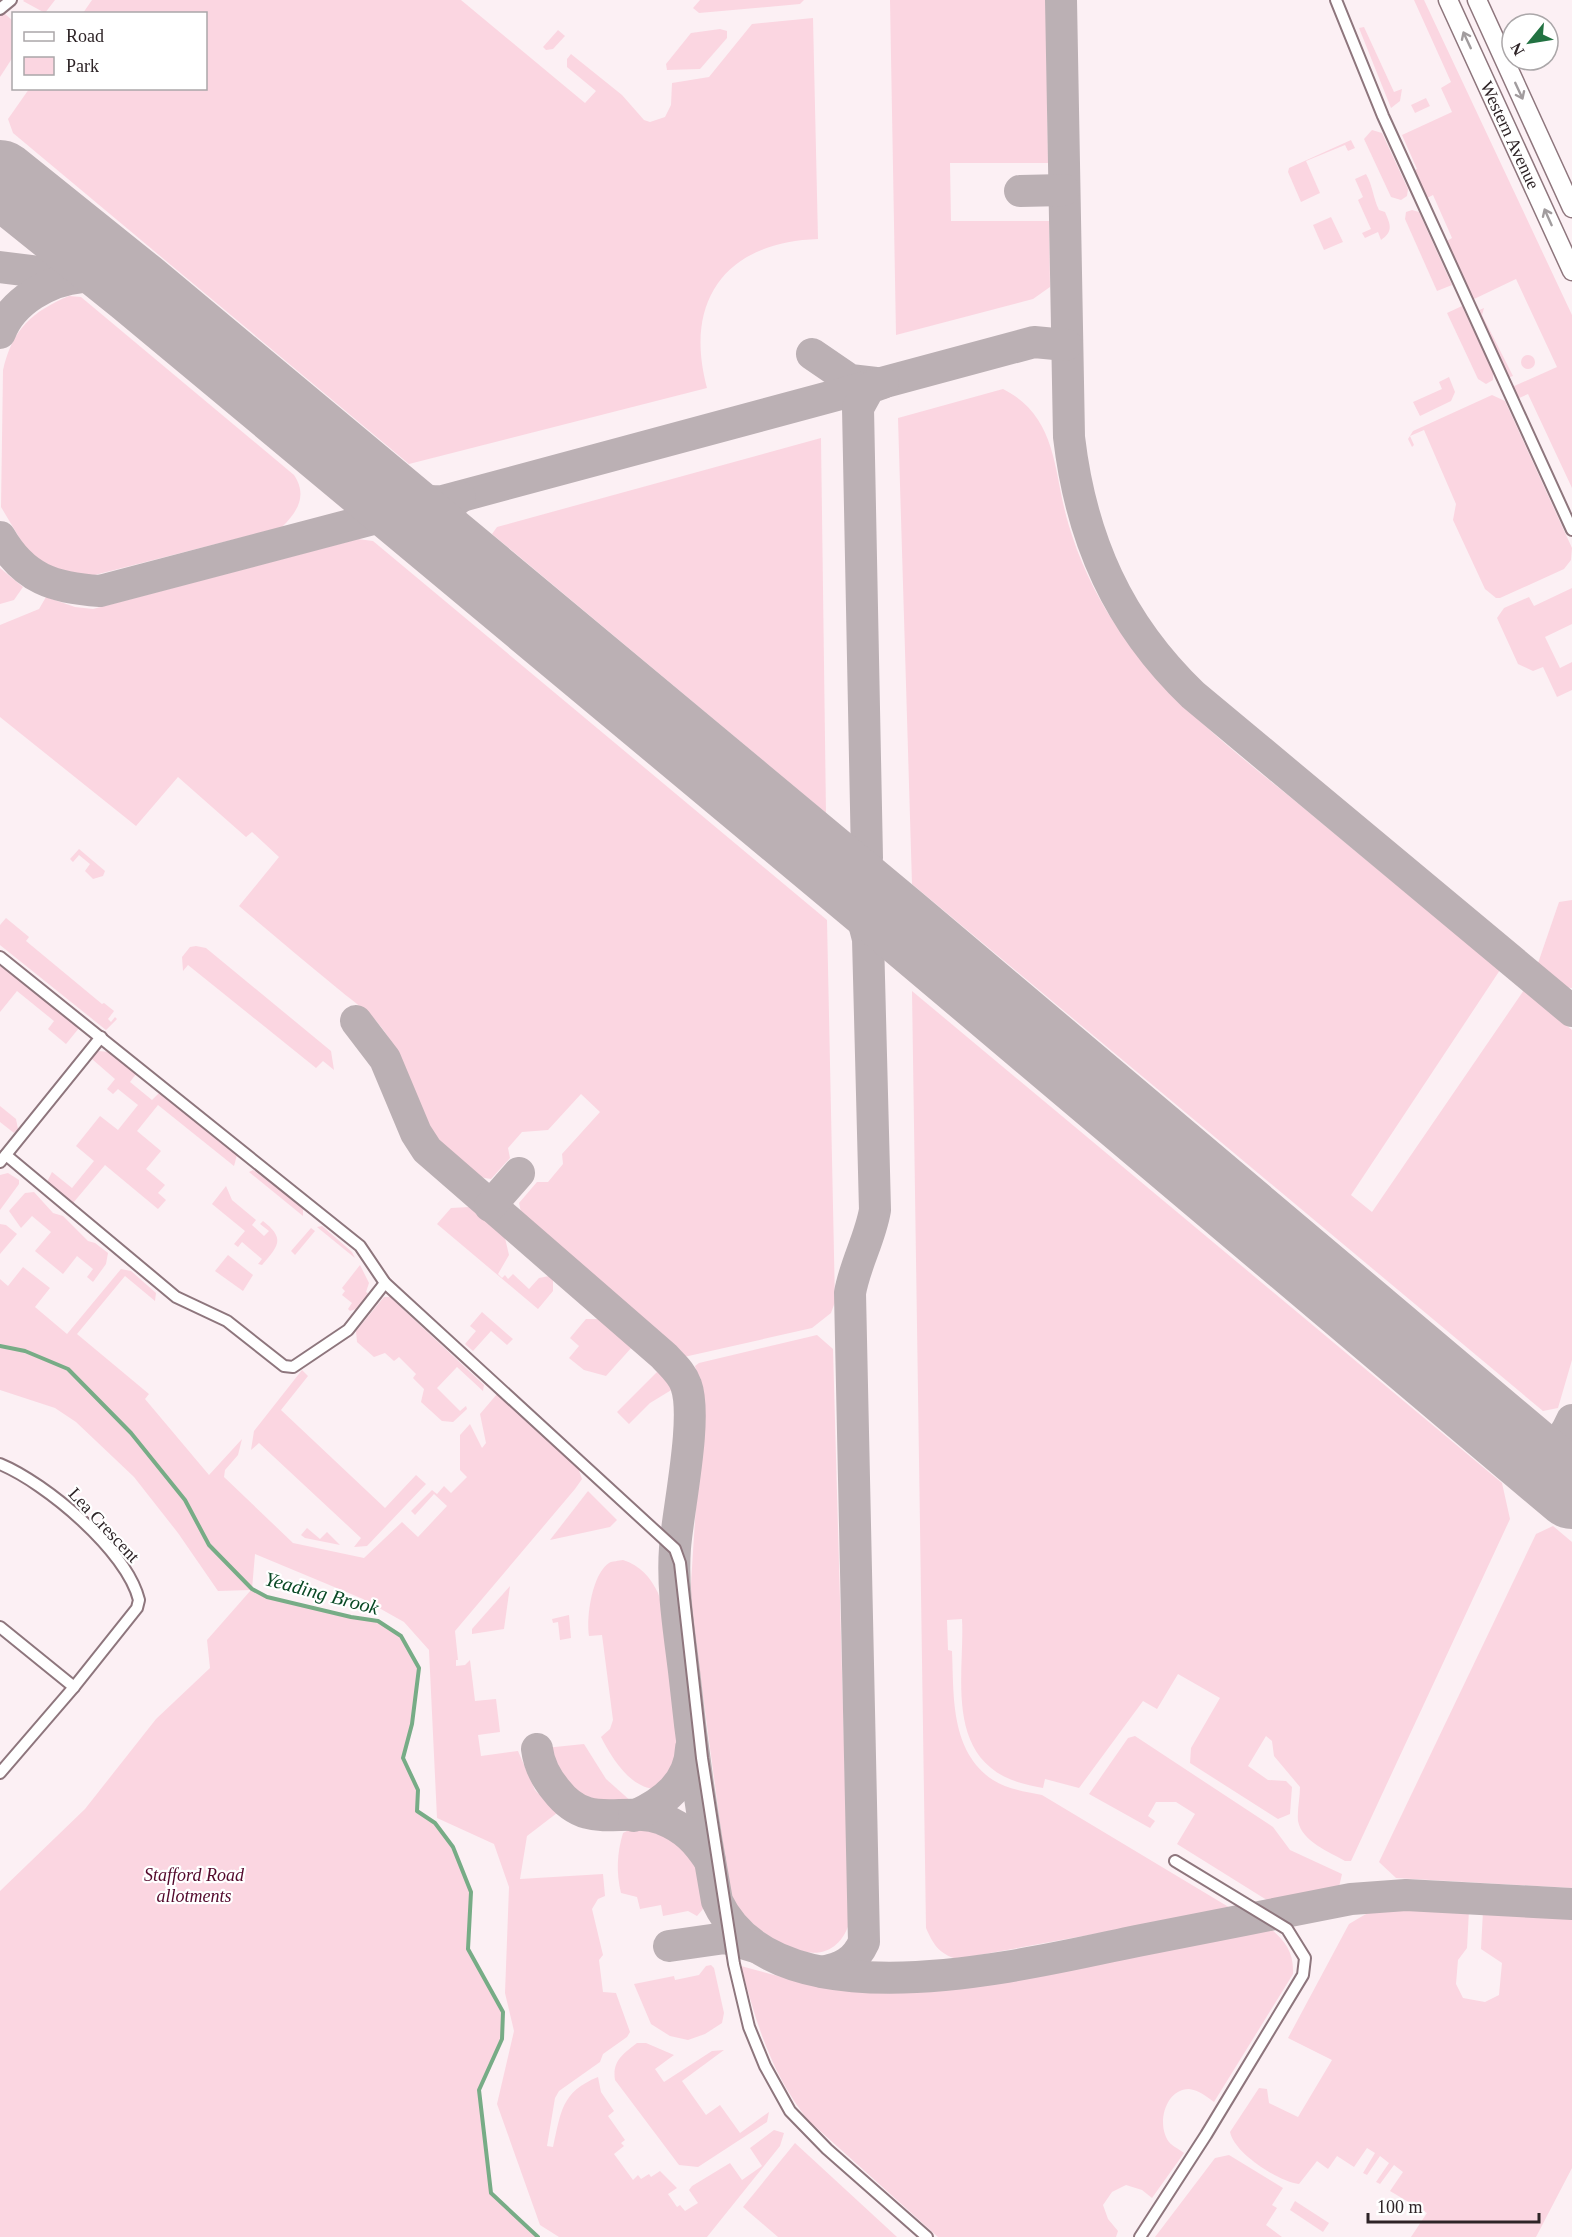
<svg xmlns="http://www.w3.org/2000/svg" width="1572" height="2237" viewBox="0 0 1572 2237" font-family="Georgia,serif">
  <rect width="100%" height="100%" fill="#fcf0f4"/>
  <g fill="#fbd6e1">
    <path d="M55,0L45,13L23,1L24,0Z"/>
    <path d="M92,0H461L585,103L596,91L567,67V59L571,54L622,95L644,120L650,122L665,117L671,105L672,83L709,77L752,24L813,18L818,239C727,242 683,299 707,388L409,464L13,133L8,119L29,89L206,88V14L83,13Z"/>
    <path d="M700,0H804L800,4L699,13L693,8Z"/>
    <path d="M890,0H1046L1048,163H950L951,221H1049L1050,287L1033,299L896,335Z"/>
    <path d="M1414,0H1424L1572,315V488L1528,394L1517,399L1512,387L1557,367L1516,279L1472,300L1445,242L1452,238L1433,195L1425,199L1412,171L1417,169L1402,135L1452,112L1441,88L1451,82Z"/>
    <path d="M4,13L13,21V57L0,77V16Z"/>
    <path d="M1364,27L1394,92L1402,89L1400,101L1391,108L1359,28Z"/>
    <path d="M720,29L727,31V38L700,69L667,70L666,64L691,33Z"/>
    <path d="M558,30L565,36L553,49L546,50L543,47Z"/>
    <path d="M1426,98L1430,106L1415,113L1411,105Z"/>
    <path d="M1372,130L1382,133L1408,189L1407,196L1401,200L1391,197L1364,139Z"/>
    <path d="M1351,140L1355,148L1348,151L1345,145L1306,161L1320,193L1301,202L1288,172L1289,168Z"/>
    <path d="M1366,174C1373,186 1373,198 1379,210L1385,212C1390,224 1394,231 1381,240L1378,232L1365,238L1362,233L1371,229L1358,200L1363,197L1355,179Z"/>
    <path d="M1412,210L1419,212L1452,285L1437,291L1405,219L1406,212Z"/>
    <path d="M1331,217L1343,242L1324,250L1313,225Z"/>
    <path d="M69,296L81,297L294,475C308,496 297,512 282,527L83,578L57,569L29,554L1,507L3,370C12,329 33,311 69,296Z"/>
    <path d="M1462,306L1493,372V380L1486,384L1478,379L1447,313Z"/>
    <path d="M1484,308L1482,315L1513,376L1507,378L1477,311Z"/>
    <circle cx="1528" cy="362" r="7"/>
    <path d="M1449,377L1455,392L1451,401L1420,416L1413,402L1442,389L1439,382Z"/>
    <path d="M1003,389C1059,417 1053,474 1069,526C1079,559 1094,592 1113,621C1162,696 1231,749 1300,805C1366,860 1433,915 1500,970L1351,1195L1372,1212L1524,990L1572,1030V1360L1558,1408L1543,1411L912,884L898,418Z"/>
    <path d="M1492,395L1505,401L1572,548L1571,560L1564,569L1500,598H1496L1485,589L1453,520L1456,504L1424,430L1410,436L1414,445L1412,447L1408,439L1413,431Z"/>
    <path d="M821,438L826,813L492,534L497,527Z"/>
    <path d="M358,539L373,541L827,920L835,1302L831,1313L812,1328L684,1357L522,1217L519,1203L537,1182H548L563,1164L562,1154L600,1112L581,1094L548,1130L522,1132L508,1148L510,1158L491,1179C426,1172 415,1069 381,1027C370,1012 351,1000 337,988C304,961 271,933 239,906L279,857L252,832L246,837L178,777L136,826L0,717V625L39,609L46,597L75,607L93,609Z"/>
    <path d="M0,568L23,587L14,600L0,604Z"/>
    <path d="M1572,588V624L1545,637L1560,668L1572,662V690L1557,697L1543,667L1533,671L1518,664L1497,618L1504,608L1529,597L1534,606Z"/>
    <path d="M79,849L105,871L103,876L93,879L85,871L90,864L79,855L73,862L70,859Z"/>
    <path d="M1572,900V988L1561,987L1537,966L1559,902Z"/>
    <path d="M6,918L29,937L26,941L102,1004L104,1003L114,1011L108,1019L111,1022L115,1017L117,1019L106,1030L0,945V925Z"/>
    <path d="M196,946L206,948L331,1051L334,1070L323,1061L316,1068L188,965L183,971L182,957L190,947Z"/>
    <path d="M0,965L79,1028L66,1044L48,1029L54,1021L17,991L0,1012Z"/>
    <path d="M912,991L1502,1483L1510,1519L1351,1861H1345C1330,1852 1302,1842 1298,1821C1297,1811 1300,1798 1300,1787L1274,1756L1272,1741L1266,1736L1248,1766L1268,1780L1286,1781L1292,1787L1290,1814L1278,1819L1190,1763L1191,1748L1220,1698L1178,1674L1157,1709L1143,1701L1079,1788L1045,1779L1043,1788C1033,1786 1022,1784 1012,1780C944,1753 965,1671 962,1619L947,1620L948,1650L952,1651C954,1696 950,1751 993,1780C1007,1789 1026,1792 1042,1795L1232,1909L957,1959C939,1954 933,1944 926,1928Z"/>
    <path d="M98,1051L111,1052L136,1074L130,1082L152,1100L160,1092L237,1155L234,1166L158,1105L137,1131L161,1151L146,1169L165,1185L158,1193L166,1200L158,1209L105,1165L73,1203L47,1182L52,1172L72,1188L94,1161L76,1146L100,1116L118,1130L138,1105L118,1089L113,1094L107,1089L115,1079L92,1059Z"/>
    <path d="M0,1106L16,1119L18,1129L14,1133L0,1122Z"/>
    <path d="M253,1170L303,1207V1216L249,1172Z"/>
    <path d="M8,1173L19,1180V1184L0,1210V1175Z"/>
    <path d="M226,1186L232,1200L256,1220L252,1225L264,1236L269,1231L260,1224L263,1221C286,1239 278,1246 262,1265L258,1264L262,1259L242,1242L238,1247L234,1244L245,1231L212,1204Z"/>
    <path d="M34,1192L53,1213L63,1216L88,1241L95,1243L108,1253L106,1264L93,1282L87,1277L93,1269L77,1256L63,1274L35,1251L51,1232L32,1216L21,1228L9,1211L25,1193Z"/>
    <path d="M469,1207L505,1238L509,1255L498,1274L502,1278L505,1275L508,1279L513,1274L529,1289L539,1278L549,1276L553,1279V1291L538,1309L437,1224L451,1208Z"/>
    <path d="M0,1224L6,1225L17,1234L0,1254Z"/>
    <path d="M322,1226L352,1252L355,1258L317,1227Z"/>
    <path d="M311,1228L315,1231L295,1255L291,1251Z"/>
    <path d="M228,1255L253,1275L243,1291L215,1271Z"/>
    <path d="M360,1265L369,1283L366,1292L369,1294L356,1309L350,1311L348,1309L352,1303L342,1295L345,1291L342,1288Z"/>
    <path d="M23,1267L50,1288L35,1307L67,1334L121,1269L131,1271L156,1293L155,1301L125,1276L77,1334L149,1394L145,1399L209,1475L242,1439L238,1455L225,1470L224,1477L293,1543L364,1558L402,1522L418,1537L447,1506L434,1494L415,1515L411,1511L432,1490L437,1494L444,1486L451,1493L467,1477L460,1470V1435L470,1424L482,1448L486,1443L480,1414L497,1394H501L577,1465L582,1479L575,1489L455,1631L458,1660H456V1666L465,1665L470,1660L475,1701L496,1699L500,1732L478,1735L481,1756L518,1751L535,1790L557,1813L527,1836L520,1879L603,1874L605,1896L598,1899L592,1909L603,1955L599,1960L603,1992L616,1993L630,2032L627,2037L603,2054L600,2062L559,2091L555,2098L547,2146L553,2147C561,2112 561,2092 598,2077L601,2092L614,2111L608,2116L625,2140L621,2143L624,2146L614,2154L633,2180L638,2175L641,2179L649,2174L651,2177L660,2171L677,2188L668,2194L677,2207L680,2205L685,2211L698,2203L689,2190L692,2186L730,2163L742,2180L762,2166L750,2148L774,2130L784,2133L780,2146L707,2237H559L540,2225L497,2104L514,2031L505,1993L509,1887L494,1844L437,1818L429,1650L404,1622L363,1599L255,1554L252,1589L267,1597L351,1617L378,1621L401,1636L419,1668L412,1724L403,1758L418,1790L417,1811L435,1823L453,1847L471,1892L468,1949L503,2012L502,2039L479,2090L491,2193L538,2237H0V1891L85,1809L156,1719L210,1668L207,1640L251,1590L218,1591L178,1533L134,1477L76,1422L55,1408L0,1390V1279L8,1286Z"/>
    <path d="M384,1297H390L484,1385L483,1391L457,1367L437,1388L460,1411L466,1406L467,1409L453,1422L442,1421L421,1402L424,1389L413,1378L416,1374L399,1357L394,1361L385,1353L374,1357L357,1342L356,1331Z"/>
    <path d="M482,1312L513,1339L507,1345L491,1331L473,1351L465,1344L476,1331L470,1326Z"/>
    <path d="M586,1319H601L632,1347L606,1376L584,1370L569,1358L579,1346L570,1338Z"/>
    <path d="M817,1335L833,1349L849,1924C827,1987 751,1932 730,1897L690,1599L703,1394L695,1366L699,1363Z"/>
    <path d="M302,1370L308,1376L281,1410L385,1508L416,1475L426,1484L367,1546L354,1547L361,1538L259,1443L251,1450L254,1431Z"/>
    <path d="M659,1370L668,1380L673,1389L650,1403L629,1424L617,1412Z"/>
    <path d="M588,1491L617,1520L610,1527L550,1540Z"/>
    <path d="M1553,1526L1572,1542V1888L1396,1878L1379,1862L1536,1534Z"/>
    <path d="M307,1528L320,1539L327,1532L340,1545L305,1538L301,1535Z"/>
    <path d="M623,1560C640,1565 651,1578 658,1593C665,1609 681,1735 678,1752C675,1768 666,1780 653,1789C628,1785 612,1758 601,1737L610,1729L613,1720L602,1635L589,1636C586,1618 592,1574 609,1563C612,1561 619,1561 623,1560Z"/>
    <path d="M510,1586L504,1629L472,1634V1629Z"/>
    <path d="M569,1615L571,1638L560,1640L558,1622L553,1623L552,1619Z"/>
    <path d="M1135,1736L1273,1827L1290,1850L1342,1874L1339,1887L1270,1902L1177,1844L1195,1814L1176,1802H1156L1148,1816L1155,1821L1150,1828L1089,1794L1128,1738Z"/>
    <path d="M584,1744L606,1779L633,1803C589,1808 559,1792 545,1748Z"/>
    <path d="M635,1827C660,1829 687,1842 696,1867C701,1879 701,1896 703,1909L697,1916L688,1911L663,1916L661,1905L640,1909L637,1897L621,1893C616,1872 617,1853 623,1833Z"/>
    <path d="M1399,1906L1469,1910L1467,1948L1458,1960L1456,1984L1463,1998L1485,2002L1499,1995L1502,1963L1481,1949L1483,1911L1572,1917V2168L1536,2237H1411L1427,2213L1390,2191L1403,2172L1394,2165L1380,2184L1376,2182L1389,2163L1380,2156L1367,2175L1363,2173L1375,2153L1367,2148L1354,2167L1337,2156L1328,2169L1317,2161L1299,2184C1279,2182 1234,2153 1230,2132L1259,2088L1267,2089L1269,2103L1298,2117L1332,2060L1288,2038L1349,1924L1371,1911Z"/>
    <path d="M1271,1929C1286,1942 1294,1953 1293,1974L1214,2102C1207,2097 1199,2090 1189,2089C1165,2089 1156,2125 1169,2142C1172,2146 1179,2149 1184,2153L1152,2198L1142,2190L1126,2185L1112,2192L1103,2205L1108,2219L1118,2231L1116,2237H938L808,2120C771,2074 756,2022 741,1966L793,1980L845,1989L974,1985Z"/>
    <path d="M711,1965L714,1968L724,2013L722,2023L705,2034L688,2040L670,2036L651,2024L634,1984L674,1976L675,1980L699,1975L706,1966Z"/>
    <path d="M637,2043H646L674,2055L655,2069L664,2082L712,2051L724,2050L682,2081L706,2115L720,2105L740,2133L769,2112L767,2122L698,2167L679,2165L615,2080C612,2061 623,2054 637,2043Z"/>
    <path d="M795,2143L897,2237H778L743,2207Z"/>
    <path d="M1229,2155L1283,2188L1272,2205L1277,2208L1266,2225L1282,2237H1155L1215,2158Z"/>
    <path d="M1295,2201L1329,2223L1323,2232L1290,2210Z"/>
  </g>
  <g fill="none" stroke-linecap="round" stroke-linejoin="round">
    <path stroke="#77ac86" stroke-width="4" d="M0,1346L25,1351L68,1369L131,1433L185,1500L209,1545L252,1589L267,1597L351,1617L378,1621L401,1636L419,1668L412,1724L403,1758L418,1790L417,1811L435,1823L453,1847L471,1892L468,1949L503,2012L502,2039L479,2090L491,2193L538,2237"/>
    <g stroke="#bbb0b4" stroke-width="32">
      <path d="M1061,0L1069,437C1081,539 1118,623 1193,695L1572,1011"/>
      <path d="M0,185L13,188"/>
      <path d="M1020,191L1064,190"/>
      <path d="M0,267L71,276"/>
      <path d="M0,333C12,301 49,280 82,277C100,276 119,283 137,288"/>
      <path d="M812,354L850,380L876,383"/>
      <path d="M345,462C379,488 397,503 443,501L1034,342L1066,345"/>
      <path d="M460,497C432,518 444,544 467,563"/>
      <path d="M0,537C24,579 54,588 100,591L388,515L404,517L423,527"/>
      <path d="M814,854C842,878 860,902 868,939L875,1210C870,1239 855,1264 850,1293L864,1942C855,1962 842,1968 822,1972"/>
      <path d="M829,867L849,873L863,865L867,858L858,408L869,388L883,383"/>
      <path d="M867,872C870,895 881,909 899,923"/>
      <path d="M356,1021L385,1059L416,1133L427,1150L664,1356C672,1365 682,1373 686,1385C698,1418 678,1509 675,1548C672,1588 679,1630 684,1671C692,1748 703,1825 717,1901C777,2029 1030,1963 1137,1941C1208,1927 1280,1913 1351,1899L1406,1895L1572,1904"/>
      <path d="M490,1206L519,1173"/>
      <path d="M1515,1444C1546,1456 1559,1449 1572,1420"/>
      <path d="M537,1749C539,1765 546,1778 556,1790C589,1833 622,1805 662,1819C685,1828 697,1841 710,1861"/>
      <path d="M634,1816C663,1803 690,1783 691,1748"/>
      <path d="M669,1946L725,1938L755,1947"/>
    </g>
    <path stroke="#bbb0b4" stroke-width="76" d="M0,178L137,288L899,923L1572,1491"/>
    <g stroke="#8e767d" stroke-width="14">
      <g id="minor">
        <path d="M1336,0L1383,116L1572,530"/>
        <path d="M0,9L11,0"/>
        <path d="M0,957L360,1246L385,1283L675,1549L680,1563L702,1758L734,1964L749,2027L765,2066L790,2111L827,2149L927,2237"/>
        <path d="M6,1155L176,1297L227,1321L284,1366L293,1367L348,1330L385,1283"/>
        <path d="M0,1162L101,1037"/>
        <path d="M0,1464C46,1483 127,1551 139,1600L137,1608L74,1687L0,1773"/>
        <path d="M0,1627L74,1687"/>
        <path d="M1140,2237L1206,2135L1303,1975L1305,1958L1287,1929L1175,1861"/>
      </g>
    </g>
    <g stroke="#8e767d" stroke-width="21">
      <g id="trunk">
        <path d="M1448,0L1572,271"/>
        <path d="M1477,0L1572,208"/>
      </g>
    </g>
    <use href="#minor" stroke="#fff" stroke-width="10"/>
    <use href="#trunk" stroke="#fff" stroke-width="18"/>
  </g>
  <defs><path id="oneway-shaft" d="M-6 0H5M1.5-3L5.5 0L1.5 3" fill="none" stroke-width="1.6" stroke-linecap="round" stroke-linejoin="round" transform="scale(1.5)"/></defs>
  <g stroke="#a19c9e">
    <use href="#oneway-shaft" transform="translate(1467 40) rotate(-115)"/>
    <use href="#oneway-shaft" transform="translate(1519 91) rotate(65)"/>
    <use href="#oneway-shaft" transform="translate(1548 217) rotate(-114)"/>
  </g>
  <g text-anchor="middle" stroke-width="4.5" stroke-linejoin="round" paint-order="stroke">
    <g font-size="18" fill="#2e2427" stroke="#fff">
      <text transform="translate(1510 135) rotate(65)" y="6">Western Avenue</text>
      <text transform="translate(104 1525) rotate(47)" y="6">Lea Crescent</text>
    </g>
    <g font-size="18" font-style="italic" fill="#53092c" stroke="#fff">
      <text x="194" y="1881">Stafford Road<tspan x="194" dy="21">allotments</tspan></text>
    </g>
    <g font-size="20" font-style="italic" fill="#094925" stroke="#fff">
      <text transform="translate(322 1593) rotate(15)" y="7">Yeading Brook</text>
    </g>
  </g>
  <rect x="12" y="12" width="195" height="78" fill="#ffffff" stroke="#aba7a9" stroke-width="1.5"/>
  <rect x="24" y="32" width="30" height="9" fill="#ffffff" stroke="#aba7a9" stroke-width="1.5"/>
  <text x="66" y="42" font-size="18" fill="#2e2427">Road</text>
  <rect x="24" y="57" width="30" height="18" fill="#fbd6e1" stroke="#aba7a9" stroke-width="1.5"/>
  <text x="66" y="72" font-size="18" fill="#2e2427">Park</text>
  <g transform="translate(1530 42) rotate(240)"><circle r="28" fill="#ffffff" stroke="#aba7a9" stroke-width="1.5"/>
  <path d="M0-4.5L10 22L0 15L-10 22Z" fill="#227242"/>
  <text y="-9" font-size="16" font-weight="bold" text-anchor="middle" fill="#2e2427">N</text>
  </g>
  <path d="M1368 2213v9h171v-9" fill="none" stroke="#2e2427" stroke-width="3"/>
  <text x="1377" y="2213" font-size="18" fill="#2e2427" stroke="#ffffff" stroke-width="4.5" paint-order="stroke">100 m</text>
</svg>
